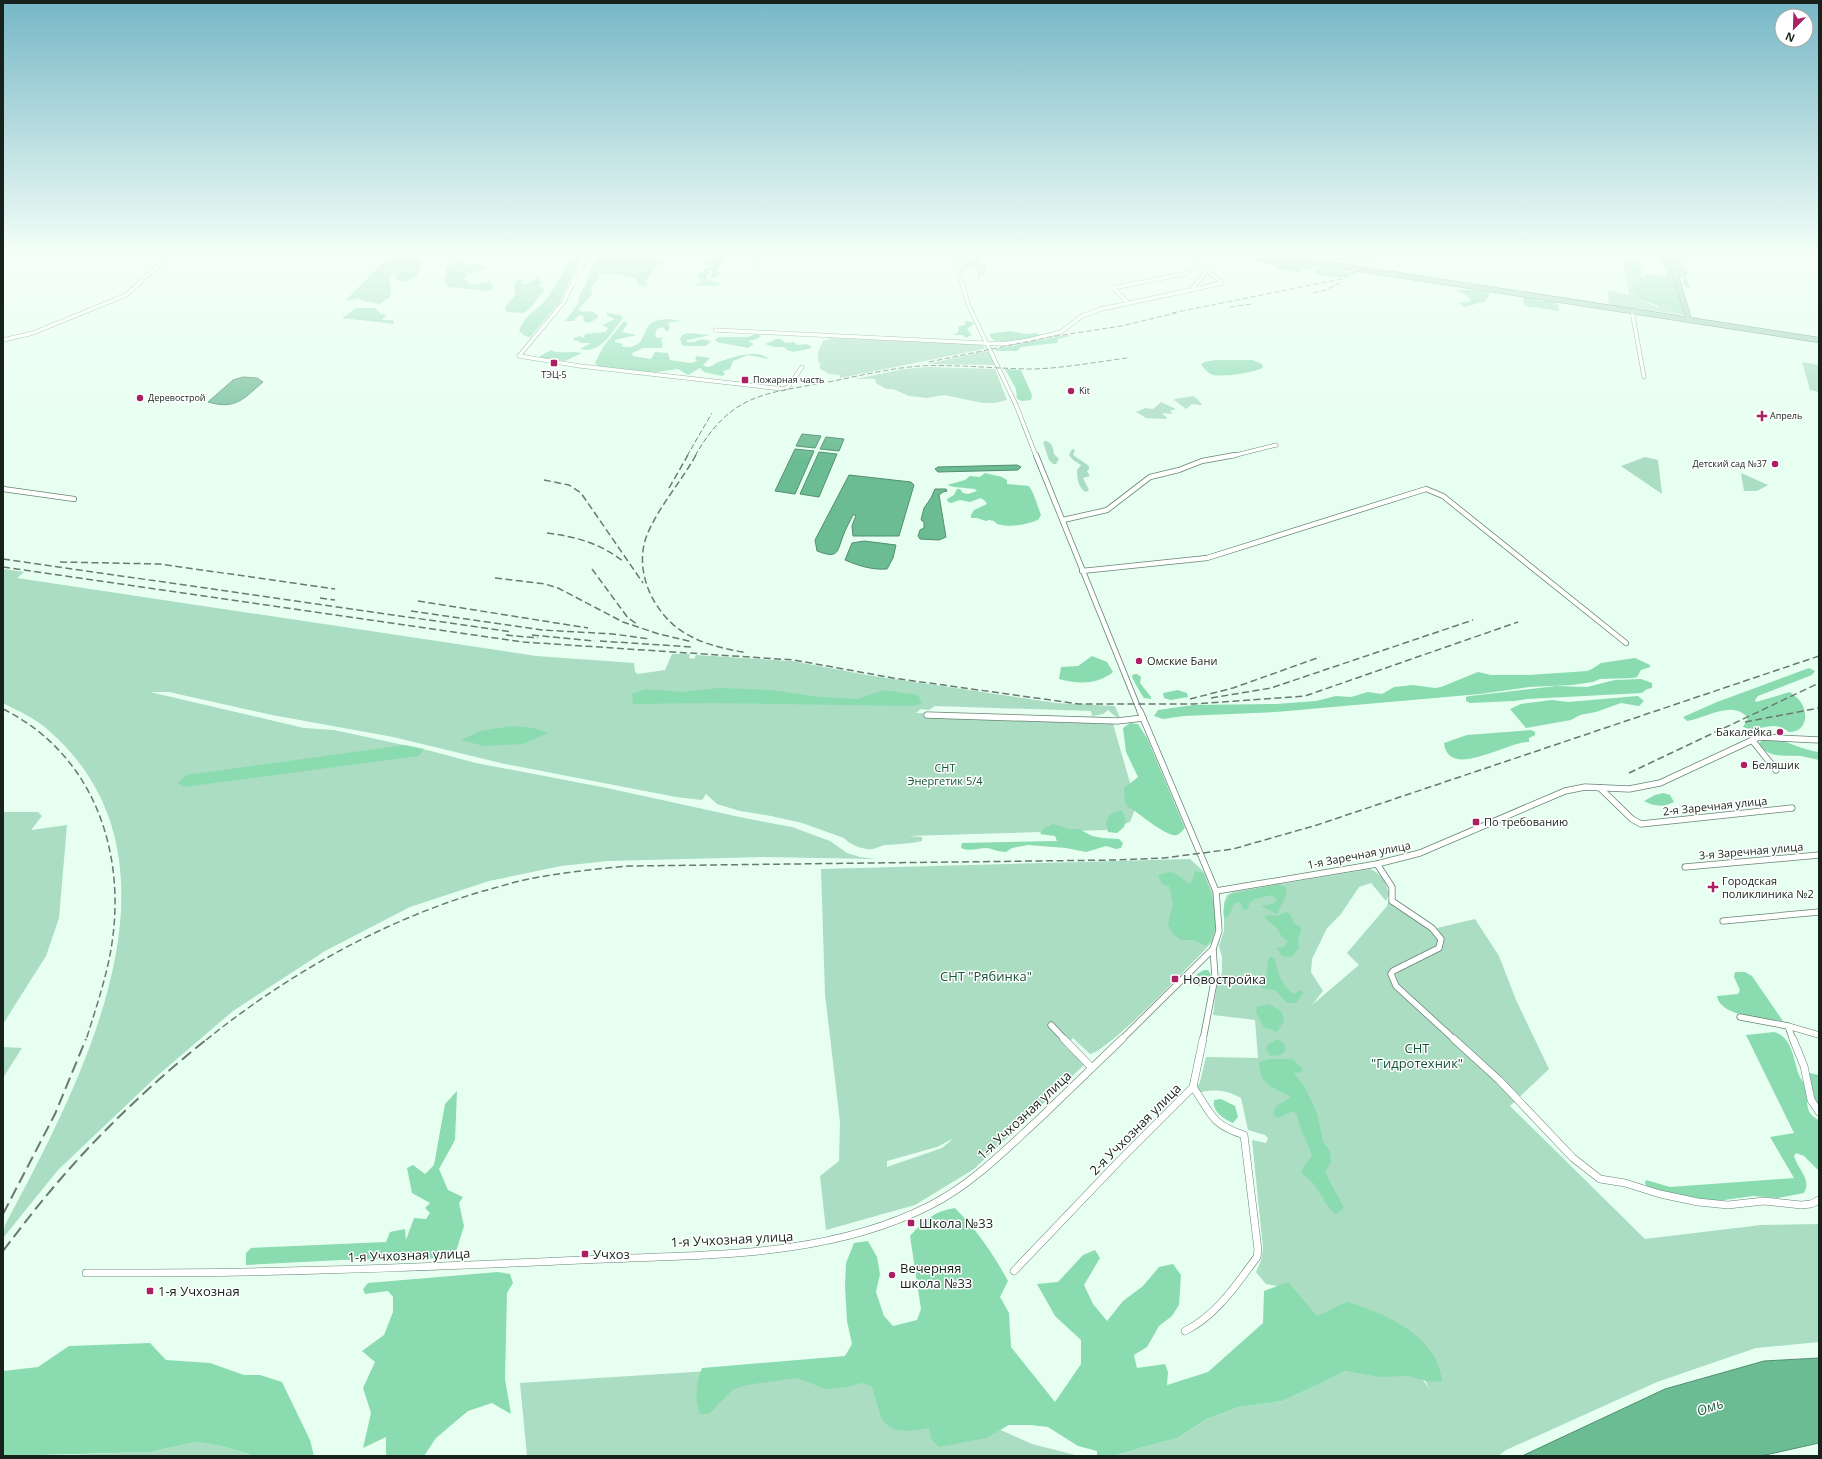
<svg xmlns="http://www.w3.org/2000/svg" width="1822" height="1459" viewBox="0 0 1822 1459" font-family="'Open Sans',sans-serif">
  <rect width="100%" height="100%" fill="#e6fff0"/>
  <g fill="#aaddc1" fill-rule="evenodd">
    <path d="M958,255L982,256L981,263L986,268L984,275L981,274L979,280H977L978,270L966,267L963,272Z"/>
    <path d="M1622,257L1628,259C1623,272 1637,277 1644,285L1634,286L1637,294L1632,297L1657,307C1659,307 1661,306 1663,306C1670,305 1678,313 1685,314L1683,315L1612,305L1606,302L1609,301L1607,290L1629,295Z"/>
    <path d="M831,338L980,344L985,347L984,349L840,378V375L829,374L819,368L821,364L818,362V352L823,341Z"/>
    <path d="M985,351L990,353L995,364L993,365L928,364Z"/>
    <path d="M1802,362L1819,365V392L1810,390Z"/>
    <path d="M929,367L995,369L1007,400L995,403H983L944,395L927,398L909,396L893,389H886L876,383L875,379H855L904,369Z"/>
    <path d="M1194,396L1202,404L1200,405L1192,404L1186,409L1174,400L1175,399Z"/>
    <path d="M1161,402L1176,409L1170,411L1173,414L1162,413L1167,418L1165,419L1146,418L1136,412L1145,408L1153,409Z"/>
    <path d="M1046,441C1053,443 1053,449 1054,454L1059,459L1056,464H1053L1049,460L1043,442Z"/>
    <path d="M1072,449L1075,450L1073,455L1089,466V469L1087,471L1090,476L1083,478L1089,490L1086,492C1078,488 1077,478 1077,470L1081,465L1073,460L1069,455Z"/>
    <path d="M1645,457L1658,460L1662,494L1621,466Z"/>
    <path d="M1741,473L1768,485L1757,491H1744Z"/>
    <path d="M3,569L24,572L17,578L536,656L634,663L635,672L638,674L665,670L672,654H690L689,658L694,659L696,655L792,661L867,675L1056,703L1115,706L1120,718L1116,717L1108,710L1103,714L1092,716L1091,711L935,706L929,710L921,709L916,713L1111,717L1133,793L1135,809L1130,822L1106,830L908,836L922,837V841C909,844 898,844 885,845C880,846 877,848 873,849C863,850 850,845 844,838L802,823L771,816L740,811L717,804L706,794L702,800L676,797L505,764L393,737L272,715L169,692H150L304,728L334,730L427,750L476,763L607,788L749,819L792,827L830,841L847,853L860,857L877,859L763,857L608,861L561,866L489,881L410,907L325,951L233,1011L157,1076L58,1170L3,1238L5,1225C80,1084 201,861 47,729C35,718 18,711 3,703Z"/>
    <path d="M3,812H38L42,816L31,830L67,825L59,918L46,956L3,1024Z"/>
    <path d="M1190,859L1204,872L1215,899L1217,925L1212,942L1199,956C1181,974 1108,1051 1090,1054L1073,1038L1065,1046L1084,1065L974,1169L915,1205L826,1230L820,1176L839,1161L840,1122L825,994L821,869ZM954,1138L942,1148L887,1167V1158V1161L937,1147Z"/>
    <path d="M1370,869C1381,873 1386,882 1389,894L1386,901L1371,883L1359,887L1341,914L1327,928L1312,959L1311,972L1323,991L1312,1005L1359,965L1347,953L1387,906L1390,896L1437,928L1475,919L1499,956L1516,1000L1549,1069L1510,1106L1645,1239L1761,1225L1819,1224V1342L1756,1348L1657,1382L1506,1450L1498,1456H1112L1177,1438L1207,1419L1239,1407L1283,1401L1346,1371L1365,1357L1400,1347L1430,1390L1419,1369L1411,1340L1376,1318L1349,1312L1331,1318L1312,1315L1288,1288L1266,1284L1256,1272L1261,1261L1263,1248L1252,1140L1266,1143L1268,1138L1265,1135L1248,1130L1241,1098C1227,1090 1216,1089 1200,1092L1197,1087L1200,1082L1206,1057L1258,1058L1255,1020L1213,1015L1217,983L1222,973V957L1219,946L1224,931V903L1227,895L1233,892Z"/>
    <path d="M3,1047L22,1048L3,1078Z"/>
    <path d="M850,1362L1032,1444L1079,1456H527L520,1383Z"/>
    <path d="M196,1442L225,1447L249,1454L251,1456H33L150,1452Z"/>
  </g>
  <g fill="#8bdbb1">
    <path d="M390,255H417L422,263L417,277L403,282L395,279L397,273L390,275L391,277L389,283L391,287L390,297L380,304L363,301L358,298L349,301L346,300Z"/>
    <path d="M572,255H583L559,303L530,337L525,336L519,331C526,312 538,311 547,298C557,285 564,270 572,255Z"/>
    <path d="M598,255L601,257L605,255H648L665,260C662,264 659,265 655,268C651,272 651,278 645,281L648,283L645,287L637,284L636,279L618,274H599L597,276L600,278L591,287L592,294L578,310L583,312L591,311L598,315V318L589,323L583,321L584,317L581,315L578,316L574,321H565L578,304L580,293L585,286L593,264L598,260Z"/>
    <path d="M711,255L726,256L724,261L720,263L721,265L717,271L722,274L713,278H710L713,271L710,270L706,279L724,285L695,286L701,281L697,275L707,268L713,266L702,263L709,260Z"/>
    <path d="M1660,255H1669L1685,314C1676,313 1671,307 1662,305V307L1632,297L1637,294L1634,286L1644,285L1629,273L1626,260L1637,262L1642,271L1641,276L1644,277L1645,274L1667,276C1668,272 1661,263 1660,255Z"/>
    <path d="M1674,255H1680L1682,264L1688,272L1686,277L1690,288H1687L1683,284L1684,279L1679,275Z"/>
    <path d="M1264,256L1312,264L1313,267C1307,271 1303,268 1298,269L1301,271L1299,272L1280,270L1273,265L1256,262L1255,259L1257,257Z"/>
    <path d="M455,261H461L463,265C471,265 478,261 485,266L484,269L468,274L464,280L469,281L468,284L474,285L490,281L493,287L490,291L449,287L444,282L447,267Z"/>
    <path d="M1321,266L1352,273C1343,282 1323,275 1311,273H1315L1317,267Z"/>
    <path d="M536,278L543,281L538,286L543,288L544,291C537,298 532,309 523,313L506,312L505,307L515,295V284L517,280H524L522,283L525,285Z"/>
    <path d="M1454,290H1478L1490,293L1486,301L1465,307L1459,303L1471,301C1467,292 1461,294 1454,290Z"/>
    <path d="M1525,296L1539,301H1554L1558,305L1559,311L1525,306L1523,301Z"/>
    <path d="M356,308H375L381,314L387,315L382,320H393L394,324L342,318Z"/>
    <path d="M607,313L620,315L623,318C612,332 600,355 580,349L591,343H580L579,341L573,340L574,338L580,336L584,338L585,334L606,332L608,328L602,325L615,319L607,316Z"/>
    <path d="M668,319L681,321L668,323L670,328L667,332L663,327L657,329L655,336L658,338L663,337L661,341L663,344L662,348H644L632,353L633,356L651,359L655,352L668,353L670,360L691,363L697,361L695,358L697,356L710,358L703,365L707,367C711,367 713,365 716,363C729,358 757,348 769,359L748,355L733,361L730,369L723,371L725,374L722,376L704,372L700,368L688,375L678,369L650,373L599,367L595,363L603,347L624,321L628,323L622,332L637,335L615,340V342L623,344L621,346C625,348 627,347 630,347C645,345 642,332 650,324C655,319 661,320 668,319Z"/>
    <path d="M967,321L975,323L967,329L972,335L966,338L963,335H953L958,332L959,326L965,325V322Z"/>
    <path d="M1010,331L1025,334L1037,333L1040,335C1027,340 1006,344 993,340L989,334Z"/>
    <path d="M687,333L710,335L688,340L686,341C691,344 696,341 702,339L711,341L706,346H685L682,345L680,339L682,335Z"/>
    <path d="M756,334L761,336L757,339L748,341L754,344L748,348L717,342L715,340L719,337H748Z"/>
    <path d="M1067,335L1070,336L1058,339L1057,343L1021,347L1017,351H996V349Z"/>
    <path d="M777,339H781L785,343L794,342L797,345L806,344L811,346V348C803,350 789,355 784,347H774L765,344Z"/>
    <path d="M551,350C560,355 571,350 582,353L565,361L540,358V356Z"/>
    <path d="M1215,360H1252L1262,364L1263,367C1258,373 1220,377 1213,375C1208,373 1204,369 1201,364L1205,362Z"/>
    <path d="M1005,369L1021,370L1032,395L1031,400L1022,401L1017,399L1016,389Z"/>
    <path d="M985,473L1002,477L1007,480V484L1029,486L1033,493L1041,515L1038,520C1024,525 1012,528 997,524L994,521L989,520L986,521L977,518H971V515L974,510L987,504L985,501L981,498L970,502L960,500L951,503L948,502L947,499L954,495L957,489H960L963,493L968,494L977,491L975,489L954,487L947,485L965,480L970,476L980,477Z"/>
    <path d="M1092,656L1107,662L1113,672C1097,685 1078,684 1059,679L1061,667L1078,666Z"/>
    <path d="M1635,658L1650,665V667L1641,670L1637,677L1633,678L1600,679L1593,682L1572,685L1529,687L1480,694L1276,712L1184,716L1163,719L1154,716L1158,710L1193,705L1276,704L1316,701L1336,696L1351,697L1368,692L1382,694L1394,687L1413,685L1435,688L1441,687L1478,672L1491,675H1529L1587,671L1592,669L1601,663Z"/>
    <path d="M1809,668L1815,671L1812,675L1758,696L1755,700L1756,702L1790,692C1793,695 1797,697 1800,701C1809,713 1807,732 1789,732C1772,718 1760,734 1743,727L1748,718C1732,699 1707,718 1687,721L1683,717L1717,702Z"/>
    <path d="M1134,674H1137L1141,677L1140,683L1151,697V699L1144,698C1142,695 1132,679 1132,676Z"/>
    <path d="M1641,679L1652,683V688L1647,689L1642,693L1527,699L1514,701L1470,703L1466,701V697L1470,696L1556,686L1587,687L1615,680Z"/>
    <path d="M719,688L771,690L820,697L858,699L883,690L918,695L922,703L913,706L711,703L633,704L632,694L646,689L682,692Z"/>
    <path d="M1178,690L1187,693L1188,697L1171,700L1164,698L1163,693Z"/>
    <path d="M1638,696L1644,701L1639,706L1621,703L1596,712L1580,715L1571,720L1526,728L1510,709L1521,704L1552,700L1568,702Z"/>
    <path d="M1130,723L1138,724L1147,738L1185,828C1183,830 1180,834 1177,835C1167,838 1138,812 1127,806L1125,802L1124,788L1138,777L1126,752L1123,728Z"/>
    <path d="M512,726L534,728L548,733L523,744L484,746L461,740L480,731Z"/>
    <path d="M1531,730L1535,732V735L1529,738V742C1509,741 1448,781 1444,743L1467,735Z"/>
    <path d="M1775,739C1790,742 1803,750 1819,752V760C1813,759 1807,757 1801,756C1786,755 1767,759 1759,743L1763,740Z"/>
    <path d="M405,745L424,749L419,756L184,787L178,783L186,775Z"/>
    <path d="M1663,793L1670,795L1674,802C1665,807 1654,807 1644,801L1655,795Z"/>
    <path d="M1122,810L1126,821L1124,827L1117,833L1108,832L1106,823L1109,815Z"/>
    <path d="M1053,824L1069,829H1079L1092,836L1102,838L1119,839L1123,843L1121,848L1116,849L1106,846L1086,852L1066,848L1028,845L1012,848L1006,852C999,852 993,849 987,848C977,848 970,852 961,848L962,843L1057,841L1055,836L1040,834L1043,829Z"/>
    <path d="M1195,871L1203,873C1212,892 1224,930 1206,946L1194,940H1181L1173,934L1168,924L1173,903L1169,886L1162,884L1158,876C1177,866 1178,879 1191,884Z"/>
    <path d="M1279,884L1285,887L1287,893L1277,914L1261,906L1272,904L1277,900L1272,895L1255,899L1250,902L1247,910L1242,909L1241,903L1238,902L1234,904L1229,915L1225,919C1221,911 1225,900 1231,894Z"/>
    <path d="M1286,912L1290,914L1294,923L1302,928L1298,939L1299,948L1291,957L1282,956L1277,948L1285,946L1288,941L1282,937L1277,928L1264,917L1267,915L1278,916Z"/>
    <path d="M1270,957L1275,959C1277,972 1282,986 1293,994L1301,990L1303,993L1296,1003H1287L1275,990L1264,989L1259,985L1261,980C1272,975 1264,966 1270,957Z"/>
    <path d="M1204,970H1208L1211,975L1206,983L1199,986L1193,982C1195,975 1198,973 1204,970Z"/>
    <path d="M1735,972H1745L1752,976L1783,1021C1767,1019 1720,1017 1717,996L1738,994L1740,990L1734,977Z"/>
    <path d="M1269,1004L1282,1012L1284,1021L1277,1032L1264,1027L1256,1012L1257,1007Z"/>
    <path d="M1774,1032C1793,1037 1793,1060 1799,1075C1800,1079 1804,1082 1805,1086C1810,1100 1802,1112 1819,1120V1171L1804,1156L1796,1153L1794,1156C1798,1170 1812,1179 1804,1193L1778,1198L1753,1196L1717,1201L1685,1198L1647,1187L1645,1183L1646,1180L1670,1187L1794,1178L1770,1137L1794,1133L1746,1035Z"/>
    <path d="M1277,1039L1284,1043L1286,1050L1281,1055L1270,1056L1266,1049L1268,1044Z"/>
    <path d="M1270,1059H1292L1303,1069L1301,1073L1294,1072L1305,1088L1317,1113L1323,1142L1330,1151L1331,1162L1325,1172L1344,1208L1336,1214L1329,1208L1314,1184L1301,1172L1312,1155L1299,1124L1297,1114L1293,1111L1278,1118L1273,1115L1276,1106L1290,1098V1096C1271,1087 1260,1085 1259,1062Z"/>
    <path d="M1809,1073L1819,1075V1109L1815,1101Z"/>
    <path d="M457,1091L455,1140L439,1169L448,1190L463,1197L459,1203L464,1226L454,1258L341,1260L246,1265V1253L251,1248L386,1242L390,1232L405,1229L406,1240L414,1218L426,1219L430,1213L425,1208L430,1203L412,1193L407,1168L413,1165L425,1174L434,1165L445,1104Z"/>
    <path d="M1221,1099L1235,1106L1238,1117L1233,1123C1224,1119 1212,1112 1214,1100Z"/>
    <path d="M955,1208C976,1229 994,1255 1008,1281L1000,1297L1009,1313L1011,1347L1055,1402L1081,1364V1340L1055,1316L1037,1284L1058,1282L1083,1255L1095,1250L1100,1258L1084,1285L1093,1304L1107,1321L1123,1301L1143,1286L1159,1267L1173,1264L1181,1275L1179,1305L1172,1316L1159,1326L1147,1347L1134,1355L1137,1368L1165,1364L1168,1372L1167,1385L1208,1372L1263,1323L1264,1291L1288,1282L1317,1316L1347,1302C1385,1313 1438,1336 1442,1381L1430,1382L1409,1376L1380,1377L1346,1371L1283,1401L1239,1407L1207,1419L1177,1438L1112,1456H1097V1451L1078,1446L1048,1427L1030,1425H1009L986,1438L939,1447L931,1439L929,1428C912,1431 889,1436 881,1416C877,1406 876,1396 871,1386L862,1383L846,1387L826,1389L797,1378L747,1385L732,1390L709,1414H700C694,1398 696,1383 702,1368L845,1356L852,1344L847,1321L845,1287L846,1263L854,1243L868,1241L877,1257L880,1274L876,1292L884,1316L893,1326L917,1320L921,1309L910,1236C924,1221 934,1211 955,1208Z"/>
    <path d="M498,1272L510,1274L513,1283L507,1293L505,1379L511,1414L492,1403L468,1411L436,1438L424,1456H386V1437L363,1448L371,1413L363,1388L375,1362L362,1351L384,1335L393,1312V1297L388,1291L365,1294L363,1289L368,1283Z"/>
    <path d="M150,1343L166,1360L210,1363L244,1375H260L282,1382L310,1440L314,1456H251L249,1454L225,1447L196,1442L150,1452L3,1456V1371L38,1367L69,1346Z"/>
  </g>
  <g fill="#6cbc93" stroke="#528e6f">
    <path d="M243,377L257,378L263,382C243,399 236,410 208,402L233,380Z"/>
    <path d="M802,434L821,436L815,448L796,446Z"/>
    <path d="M826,437L844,439L839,451L820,449Z"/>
    <path d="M795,449L814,451L795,494L775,491Z"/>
    <path d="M819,452L837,454L819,497L800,494Z"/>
    <path d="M1017,465L1021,467L1018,470L938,472L935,469L938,467Z"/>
    <path d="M849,475L911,482L914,485L899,536H853L852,526L856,515H853C850,521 846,528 843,536C837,553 838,559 817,551L815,540Z"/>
    <path d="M935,489H946L947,491L943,492L939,495L946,537L939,540L920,539L918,536L920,530L924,528V522L921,520L924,508L931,498Z"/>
    <path d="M864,541L896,545L893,558L887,569C872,570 859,566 845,560L852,543Z"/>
    <path d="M1819,1358V1443L1761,1456H1522L1665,1389L1764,1361Z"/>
  </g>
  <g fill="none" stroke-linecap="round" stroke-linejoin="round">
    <g stroke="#688475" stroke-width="4.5">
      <g id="minor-far3">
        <path d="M587,255L563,303L519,356L580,366L783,389L788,387L802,367"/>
        <path d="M954,255L968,304L1016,405L1036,456"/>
        <path d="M1335,265L1337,262L1366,259L1371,255"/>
        <path d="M755,273L760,255"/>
        <path d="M1191,290L1222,283L1207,270"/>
        <path d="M1128,303L1113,288L1188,273L1192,265L1202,264"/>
        <path d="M1632,311L1644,377"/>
        <path d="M715,330L1002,344L1029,340L1061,332L1082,316L1101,309L1191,290L1207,270L1193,255"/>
        <path d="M3,340L33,333L126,295L170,255"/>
        <path d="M1232,456L1276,445"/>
      </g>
    </g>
    <g stroke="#688475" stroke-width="6">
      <g id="minor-far2">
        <path d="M1036,455L1140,712"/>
        <path d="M3,489L74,499"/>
        <path d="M1063,520L1107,510L1150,477L1179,470L1202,461L1235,455"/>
        <path d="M1082,571L1207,558L1426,489L1443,496L1626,643"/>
      </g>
    </g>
    <g stroke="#688475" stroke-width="7">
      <g id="minor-far1">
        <path d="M927,715L1117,721L1143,718"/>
        <path d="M1752,740L1776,770"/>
        <path d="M1600,788L1632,819L1641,824L1792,808"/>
        <path d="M1377,864L1392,887V901L1432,928L1441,939L1439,948L1393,971L1391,974L1396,986L1455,1040"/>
        <path d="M1685,867L1819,855"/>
        <path d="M1216,891L1377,864L1420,853L1565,791L1585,787L1629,789L1660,783L1759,737L1819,740"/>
        <path d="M1723,921L1819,912"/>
        <path d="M1740,1017L1788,1026L1819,1035"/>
        <path d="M1051,1025L1065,1040"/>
        <path d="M1788,1026L1793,1040"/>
        <path d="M1121,1040L1213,949L1219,931L1216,891L1140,711"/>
        <path d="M1203,1040L1215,977L1213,949"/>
      </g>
    </g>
    <g stroke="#688475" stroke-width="8">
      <g id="minor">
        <path d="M1064,1039L1092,1068"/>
        <path d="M1454,1039L1499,1080L1573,1158L1600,1179L1625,1183L1660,1194L1698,1202L1728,1205L1764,1201L1801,1205L1811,1204L1819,1200"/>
        <path d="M1793,1039L1804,1066L1811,1100L1819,1112"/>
        <path d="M1014,1271L1121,1159L1193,1087L1203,1039"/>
        <path d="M86,1273C251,1274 416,1268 581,1260C697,1254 822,1260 929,1206C971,1185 1004,1151 1038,1120C1066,1093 1094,1066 1122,1039"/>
        <path d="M1185,1331C1217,1315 1236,1285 1257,1257L1258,1250L1244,1135C1210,1124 1212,1114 1193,1087"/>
      </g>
    </g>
    <g stroke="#3e7b5d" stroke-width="6">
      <g id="major">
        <path d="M1269,255L1819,340"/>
        <path d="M1670,255L1689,320"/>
      </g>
    </g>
    <use href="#minor-far3" stroke="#fff" stroke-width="3.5"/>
    <use href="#minor-far2" stroke="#fff" stroke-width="4.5"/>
    <use href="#minor-far1" stroke="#fff" stroke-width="5.5"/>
    <use href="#minor" stroke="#fff" stroke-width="7"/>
    <use href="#major" stroke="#98cdb3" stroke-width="5"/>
    <g stroke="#697a70" stroke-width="1" stroke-dasharray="5.5 2.5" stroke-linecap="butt">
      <path d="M1313,293L1326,290L1343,281"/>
      <path d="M1230,307L1252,304"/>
      <path d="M1172,313L1341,279L1362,269L1373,255"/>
      <path d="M929,362L1050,337L1121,326L1176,313"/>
      <path d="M687,456L712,413"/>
      <path d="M695,456C731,393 764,394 828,382C859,376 890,368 921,366C959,364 996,369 1034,369C1065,368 1096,362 1127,358"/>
    </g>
    <g stroke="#697a70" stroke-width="1.5" stroke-dasharray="7 3.5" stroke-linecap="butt">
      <path d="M696,455C681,482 659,506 647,535C632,573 656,620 692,637C709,646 728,649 747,653"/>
      <path d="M544,480L569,485L581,493L643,583"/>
      <path d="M669,488L688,455"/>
      <path d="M547,533C577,537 600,543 624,562"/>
      <path d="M3,559L512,632"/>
      <path d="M60,562L160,564L335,589"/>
      <path d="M3,567L523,642L794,660L893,678L1079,704H1193L1305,696L1518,622"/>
      <path d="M592,569L628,618L637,624"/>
      <path d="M495,578L545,584L558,588L623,622L659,634L693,642"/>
      <path d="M320,598L335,600"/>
      <path d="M418,601L588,628"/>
      <path d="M411,611L542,630L613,634L650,639"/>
      <path d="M506,635L538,638"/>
      <path d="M532,635L595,641"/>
      <path d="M600,641L692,647"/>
      <path d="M1211,698L1271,688L1473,620"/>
      <path d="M1190,699L1233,688L1320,657"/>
      <path d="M3,709C92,753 126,849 112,943C107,976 96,1008 86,1040"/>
      <path d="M1745,722L1819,708"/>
      <path d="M1629,773L1819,683"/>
      <path d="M206,1040C288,974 382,921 483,891C496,888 510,883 524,880C558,873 594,869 629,866L1116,860L1164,858L1233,849L1317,825L1819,656"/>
    </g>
    <g stroke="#697a70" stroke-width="2" stroke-dasharray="12 5.5" stroke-linecap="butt">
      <path d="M3,1214L55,1114L86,1039"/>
      <path d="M3,1251C19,1230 35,1209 52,1189C99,1133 151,1084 207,1039"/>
    </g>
  </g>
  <linearGradient id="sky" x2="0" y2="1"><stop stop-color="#76b7c6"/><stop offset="0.55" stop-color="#f4fff8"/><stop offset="1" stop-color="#f4fff8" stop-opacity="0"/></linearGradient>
  <rect width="1822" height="460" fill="url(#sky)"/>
  <g fill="#aa2063" stroke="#fff" stroke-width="1.5">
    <rect x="550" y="359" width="8" height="8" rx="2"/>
    <rect x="741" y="376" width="8" height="8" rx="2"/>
    <circle cx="1071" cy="391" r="4"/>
    <circle cx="140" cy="398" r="4"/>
    <path d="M1760 410h4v4h4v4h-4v4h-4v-4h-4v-4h4z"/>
    <circle cx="1775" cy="464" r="4"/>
    <circle cx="1139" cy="661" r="4"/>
    <circle cx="1780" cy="732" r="4"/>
    <circle cx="1744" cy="765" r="4"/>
    <rect x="1472" y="818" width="8" height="8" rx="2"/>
    <path d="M1711 881h4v4h4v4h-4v4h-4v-4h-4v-4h4z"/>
    <rect x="1171" y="975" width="8" height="8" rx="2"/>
    <rect x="907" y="1219" width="8" height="8" rx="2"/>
    <rect x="581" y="1250" width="8" height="8" rx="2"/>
    <circle cx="892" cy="1275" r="4"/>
    <rect x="146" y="1287" width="8" height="8" rx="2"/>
  </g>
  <g text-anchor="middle" stroke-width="3" stroke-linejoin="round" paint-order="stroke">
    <g font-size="9" fill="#16221b" stroke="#fff" text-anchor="start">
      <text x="554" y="378" text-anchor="middle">ТЭЦ-5</text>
      <text x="753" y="383">Пожарная часть</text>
      <text x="1079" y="394">Kit</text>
      <text x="148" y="401">Деревострой</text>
      <text x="1770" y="419">Апрель</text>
      <text x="1767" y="467" text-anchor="end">Детский сад №37</text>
    </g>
    <g font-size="11" fill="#16221b" stroke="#fff" text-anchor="start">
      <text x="1147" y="665">Омские Бани</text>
      <text x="1772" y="736" text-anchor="end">Бакалейка</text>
      <text x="1752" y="769">Беляшик</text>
      <text x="1484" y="826">По требованию</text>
      <text x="1722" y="885">Городская<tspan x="1722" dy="13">поликлиника №2</tspan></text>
    </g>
    <g font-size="11" fill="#155338" stroke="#fff">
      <text x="945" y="772">СНТ<tspan x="945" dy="13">Энергетик 5/4</tspan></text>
    </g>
    <g font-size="11" fill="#16221b" stroke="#fff">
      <text transform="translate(1715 806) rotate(-6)" y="4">2-я Заречная улица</text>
      <text transform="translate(1751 851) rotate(-5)" y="4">3-я Заречная улица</text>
      <text transform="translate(1359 855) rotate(-11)" y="4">1-я Заречная улица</text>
    </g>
    <g font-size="13" fill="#155338" stroke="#fff">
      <text x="986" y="981">СНТ "Рябинка"</text>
      <text x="1417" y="1053">СНТ<tspan x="1417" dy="15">"Гидротехник"</tspan></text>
    </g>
    <g font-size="13" fill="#16221b" stroke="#fff" text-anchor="start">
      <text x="1183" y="984">Новостройка</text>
      <text x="919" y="1228">Школа №33</text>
      <text x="593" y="1259">Учхоз</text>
      <text x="900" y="1273">Вечерняя<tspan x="900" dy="15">школа №33</tspan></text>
      <text x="158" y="1296">1-я Учхозная</text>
    </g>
    <g font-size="13" fill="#16221b" stroke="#fff">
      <text transform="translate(1024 1115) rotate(-43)" y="5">1-я Учхозная улица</text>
      <text transform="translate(1135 1129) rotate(-45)" y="5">2-я Учхозная улица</text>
      <text transform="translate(732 1239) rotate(-3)" y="5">1-я Учхозная улица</text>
      <text transform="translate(409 1255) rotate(-2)" y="5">1-я Учхозная улица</text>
    </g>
    <g font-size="14" font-style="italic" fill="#256145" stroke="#fff">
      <text transform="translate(1710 1407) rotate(-19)" y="5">Омь</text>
    </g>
  </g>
  <rect width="1822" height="1459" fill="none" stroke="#16221b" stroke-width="8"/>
  <g transform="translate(1794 28) rotate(203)"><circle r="19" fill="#ffffff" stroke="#a2a7a4"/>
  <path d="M0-3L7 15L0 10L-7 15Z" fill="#aa2063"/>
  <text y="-6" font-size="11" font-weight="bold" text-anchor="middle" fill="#16221b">N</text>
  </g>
</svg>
